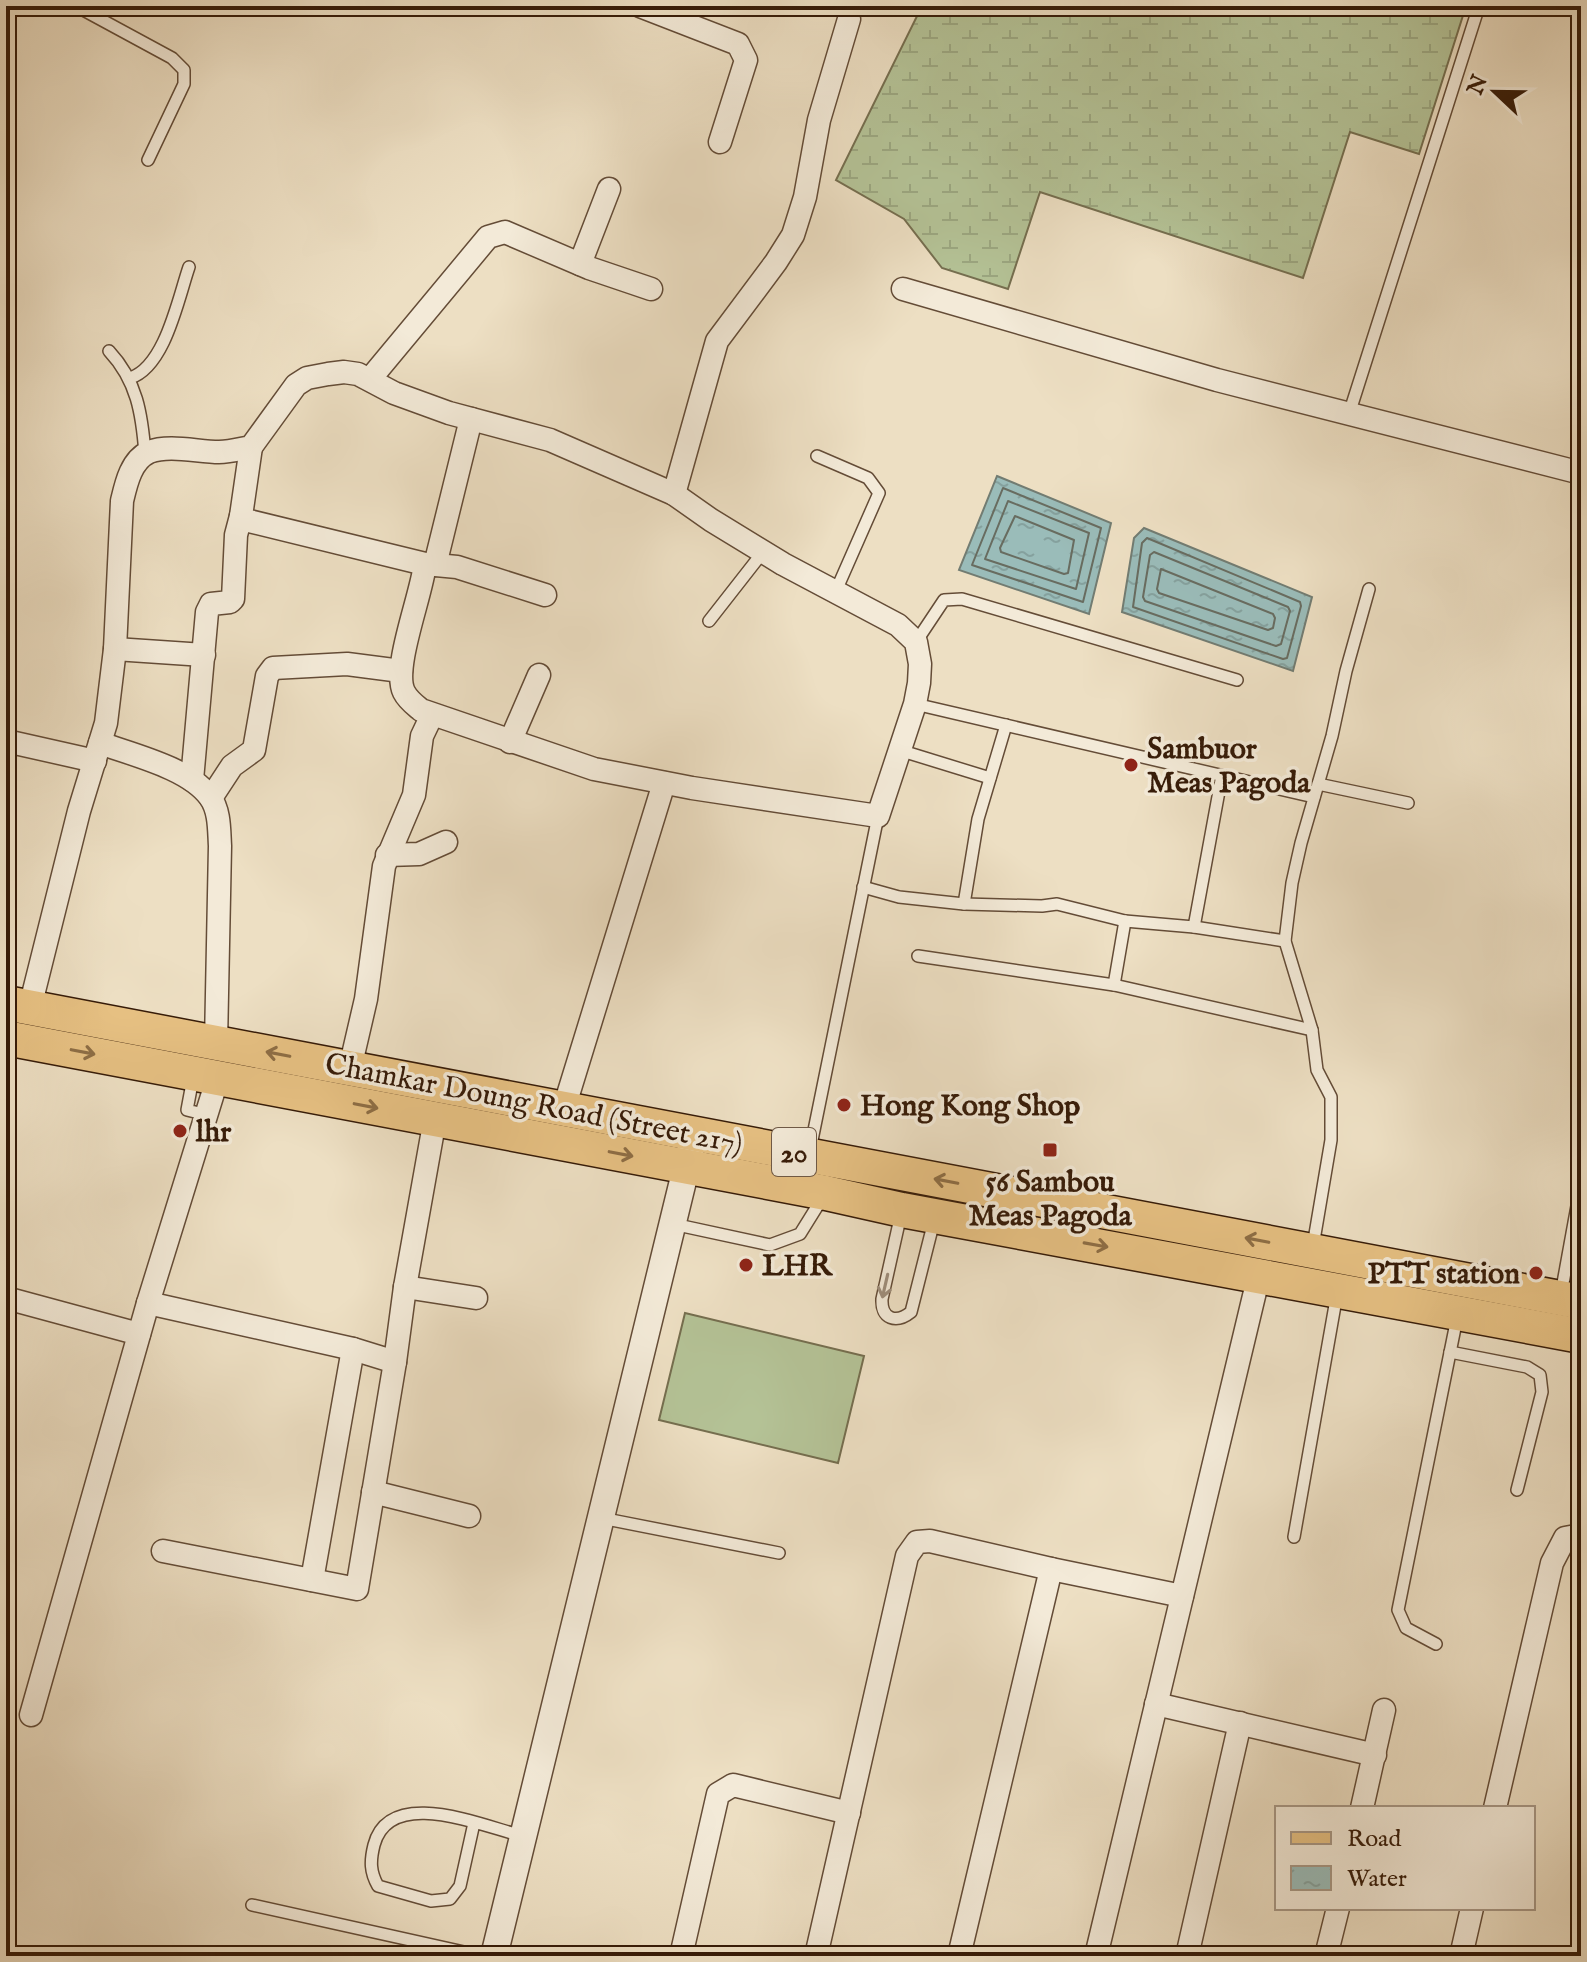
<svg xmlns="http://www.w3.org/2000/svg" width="1587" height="1962" viewBox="0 0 1587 1962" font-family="'IM FELL English',serif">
  <defs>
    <pattern id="wetland-marsh" width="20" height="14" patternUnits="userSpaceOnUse" patternTransform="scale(2)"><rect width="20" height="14" fill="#b4c296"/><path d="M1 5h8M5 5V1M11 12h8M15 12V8" fill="none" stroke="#9ba680"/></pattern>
    <pattern id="water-ripples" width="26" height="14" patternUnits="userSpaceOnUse" patternTransform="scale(2)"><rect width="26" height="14" fill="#9abcb9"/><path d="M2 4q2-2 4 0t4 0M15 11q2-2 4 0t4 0" fill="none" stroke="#85a19e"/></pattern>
  </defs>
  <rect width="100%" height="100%" fill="#eddfc3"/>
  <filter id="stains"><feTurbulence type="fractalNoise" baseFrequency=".0025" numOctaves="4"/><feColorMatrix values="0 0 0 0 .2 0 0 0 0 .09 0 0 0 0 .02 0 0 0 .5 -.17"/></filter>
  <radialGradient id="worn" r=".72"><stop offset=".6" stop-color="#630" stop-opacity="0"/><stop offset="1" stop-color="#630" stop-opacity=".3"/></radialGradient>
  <path fill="url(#wetland-marsh)" stroke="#756e4f" stroke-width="2" d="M922,6H1466L1419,154L1350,132L1303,278L1040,192L1008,289L942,268L904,219L836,180Z"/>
  <path fill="#b4c296" stroke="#756e4f" stroke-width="2" d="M685,1313L864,1356L838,1463L659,1420Z"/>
  <g fill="url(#water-ripples)" stroke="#727c72" stroke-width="2">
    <path d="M997,476L1111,523L1089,614L959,570Z"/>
    <path d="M1144,528L1312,597L1293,671L1122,612L1134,538Z"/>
  </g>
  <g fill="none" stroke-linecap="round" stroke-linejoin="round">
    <g stroke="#686c60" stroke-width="2">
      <path d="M1003,488L1101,528L1083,602L972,565Z"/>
      <path d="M1008,501L1089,533L1076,589L985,559Z"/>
      <path d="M1015,516L1074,540L1068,573L1064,574L1001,552L1000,548Z"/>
      <path d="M1147,538L1300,602L1301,606L1287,658L1283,659L1133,607L1142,543Z"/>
      <path d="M1154,552L1288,607L1290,611L1281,644L1276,646L1145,601L1143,597L1150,555Z"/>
      <path d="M1161,569L1273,614L1275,618L1273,628L1268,630L1159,593L1157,589Z"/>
    </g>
    <g stroke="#644c37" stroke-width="14">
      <g id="service">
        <path d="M76,6L172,58L184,70V84L148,160"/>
        <path d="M109,351C137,381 142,414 145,454"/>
        <path d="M130,378C165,367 178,299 189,267"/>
        <path d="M1349,414L1479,6"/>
        <path d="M817,456L868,478L879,493L835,593"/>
        <path d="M709,621L763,552"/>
        <path d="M916,642L944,600L962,599L1237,680"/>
        <path d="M915,704L1314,797"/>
        <path d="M899,750L990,778"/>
        <path d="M1318,784L1408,803"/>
        <path d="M863,887L899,897L964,904L978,819L1006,725"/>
        <path d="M964,904L1042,906L1057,904L1125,921L1194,927L1285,941"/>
        <path d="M1194,927L1222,775"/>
        <path d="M918,956L1114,985L1125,921"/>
        <path d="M1114,985L1312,1030"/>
        <path d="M193,1078L187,1110L207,1115"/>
        <path d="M810,1150L878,816"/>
        <path d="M901,1214L882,1299C881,1319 896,1324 911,1312L934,1221"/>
        <path d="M673,1224L770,1245L800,1234L823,1197"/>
        <path d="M1313,1246L1331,1140V1097L1317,1070L1312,1030L1285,941L1292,883L1301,843L1332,736L1346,671L1369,589"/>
        <path d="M1561,1294L1581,1184"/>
        <path d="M1450,1352L1527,1367L1540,1375L1542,1392L1517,1490"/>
        <path d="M601,1518L779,1553"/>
        <path d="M1294,1537L1337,1294"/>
        <path d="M1436,1644L1406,1628L1398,1610L1457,1318"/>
        <path d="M474,1823L460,1886L450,1899L431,1901L378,1886C370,1872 370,1861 374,1845C390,1785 484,1827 523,1836"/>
        <path d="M252,1905L482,1956"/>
      </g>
    </g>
    <g stroke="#644c37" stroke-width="25">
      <g id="minor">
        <path d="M640,6L738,44L746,60L720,142"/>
        <path d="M580,264L609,189"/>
        <path d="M903,289L1217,380L1581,473"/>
        <path d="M370,379L488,237L505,232L589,268L651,289"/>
        <path d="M251,447L241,516L245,520L425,564L457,567L545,595"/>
        <path d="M674,494L717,341L776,262L793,235L805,197L819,120L849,19"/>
        <path d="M435,565L471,419"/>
        <path d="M115,649L204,655"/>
        <path d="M6,741L95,761"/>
        <path d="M510,742L539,675"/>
        <path d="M100,743C133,755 189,768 210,797C220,811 219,830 220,846L216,1043"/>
        <path d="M192,780L207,612L211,604L230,602L233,599L236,535L241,516"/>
        <path d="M211,798L232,766L254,750L267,676L273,668L347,664L401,671"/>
        <path d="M387,855L419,854L446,842"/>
        <path d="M30,1007L79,811L106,723L115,649L122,501C126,484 131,460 149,452C169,444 198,452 219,452C230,452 240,449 251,447L296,385L307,378L328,374L344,372L358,374L394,393L449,413L550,440L674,494L711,520L783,564L898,625L916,642L920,664L919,683L915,704L878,816L692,788L594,769L421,710C415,705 408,700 404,692C392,668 422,594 425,564"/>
        <path d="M350,1068L366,999L384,866L414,795L422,736L432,715"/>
        <path d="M564,1108L664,783"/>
        <path d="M405,1287L476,1298"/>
        <path d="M6,1298L139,1334"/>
        <path d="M148,1303L353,1349L395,1362L405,1287L435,1119"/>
        <path d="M373,1492L469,1516"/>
        <path d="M163,1551L357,1589L395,1362"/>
        <path d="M312,1580L353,1349"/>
        <path d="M1156,1704L1375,1755"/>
        <path d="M31,1715L148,1303L218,1077"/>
        <path d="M1362,1808L1384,1710"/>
        <path d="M1495,1808L1552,1563L1565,1538L1581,1535"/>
        <path d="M681,1956L718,1794L733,1785L849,1813"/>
        <path d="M816,1956L907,1556L917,1542L930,1541L1051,1569L1182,1596"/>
        <path d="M959,1956L1051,1569"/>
        <path d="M1096,1956L1259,1275"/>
        <path d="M1187,1956L1240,1723"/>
        <path d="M1326,1956L1338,1908"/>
        <path d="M1461,1956L1472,1908"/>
      </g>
    </g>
    <g stroke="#644c37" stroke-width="29">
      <path id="tertiary" d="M494,1956L691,1148"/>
    </g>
    <g stroke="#361b08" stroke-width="37">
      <g id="primary">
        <path d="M6,1003L1581,1302"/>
        <path d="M6,1038L826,1193L902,1210L1581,1336"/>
      </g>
    </g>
    <use href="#service" stroke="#f3ead8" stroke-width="11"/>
    <use href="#minor" stroke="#f3ead8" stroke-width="22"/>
    <use href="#tertiary" stroke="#f3ead8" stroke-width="26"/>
    <use href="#primary" stroke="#e6c082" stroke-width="34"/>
  </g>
  <defs><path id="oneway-shaft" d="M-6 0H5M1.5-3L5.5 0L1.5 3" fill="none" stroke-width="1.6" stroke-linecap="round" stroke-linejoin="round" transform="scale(2)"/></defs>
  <g stroke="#8e6e45">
    <use href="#oneway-shaft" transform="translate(83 1052) rotate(11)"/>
    <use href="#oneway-shaft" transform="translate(278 1054) rotate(-169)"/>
    <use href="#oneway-shaft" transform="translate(366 1106) rotate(11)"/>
    <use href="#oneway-shaft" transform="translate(621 1154) rotate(11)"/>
    <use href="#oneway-shaft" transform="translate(946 1181) rotate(-169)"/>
    <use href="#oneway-shaft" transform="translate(1257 1240) rotate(-169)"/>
    <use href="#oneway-shaft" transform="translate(1096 1245) rotate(10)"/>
  </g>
  <use stroke="#9e8d7a" href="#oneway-shaft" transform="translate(885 1286) rotate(103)"/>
  <g fill="#8f2418" stroke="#f3ead8" stroke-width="3">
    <circle cx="1131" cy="765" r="8"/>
    <circle cx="844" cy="1105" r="8"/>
    <circle cx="180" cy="1131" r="8"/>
    <rect x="1042" y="1142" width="16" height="16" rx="4"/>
    <circle cx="746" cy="1265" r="8"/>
    <circle cx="1536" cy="1273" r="8"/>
  </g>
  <g text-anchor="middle" stroke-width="7" stroke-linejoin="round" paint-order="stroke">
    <rect fill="#f3ead8" stroke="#6f5946" stroke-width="2" x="772" y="1128" width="44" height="48" rx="6"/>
    <g font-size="28" font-weight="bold" fill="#361b08">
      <text x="794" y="1162">20</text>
    </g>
    <g font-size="30" font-weight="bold" fill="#361b08" stroke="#f3ead8" text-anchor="start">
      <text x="1147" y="758">Sambuor<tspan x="1147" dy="34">Meas Pagoda</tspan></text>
      <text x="860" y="1115">Hong Kong Shop</text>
      <text x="196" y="1141">lhr</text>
      <text x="1050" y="1191" text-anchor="middle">56 Sambou<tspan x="1050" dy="34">Meas Pagoda</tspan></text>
      <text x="762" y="1275">LHR</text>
      <text x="1520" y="1283" text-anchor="end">PTT station</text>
    </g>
    <g font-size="30" fill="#361b08" stroke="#f3ead8">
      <text transform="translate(534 1103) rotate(11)" y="10">Chamkar Doung Road (Street 217)</text>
    </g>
  </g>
  <rect width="1587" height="1962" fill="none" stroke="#eddfc3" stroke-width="32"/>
  <rect x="8" y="8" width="1571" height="1946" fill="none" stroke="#361b08" stroke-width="4"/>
  <rect x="16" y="16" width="1555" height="1930" fill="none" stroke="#361b08" stroke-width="2"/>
  <rect x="1275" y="1806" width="260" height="104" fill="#f3ead8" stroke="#a79785" stroke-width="2"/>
  <rect x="1291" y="1832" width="40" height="12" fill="#e6c082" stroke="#a79785" stroke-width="2"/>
  <text x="1347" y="1846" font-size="24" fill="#361b08">Road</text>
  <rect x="1291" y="1866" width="40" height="24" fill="url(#water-ripples)" stroke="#a79785" stroke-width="2"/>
  <text x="1347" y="1886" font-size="24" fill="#361b08">Water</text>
  <g transform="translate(1495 92) rotate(292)" stroke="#f3ead8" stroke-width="6" paint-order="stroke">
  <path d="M0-6L14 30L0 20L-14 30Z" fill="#361b08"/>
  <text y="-12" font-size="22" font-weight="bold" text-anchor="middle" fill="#361b08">N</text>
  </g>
  <rect width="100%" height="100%" filter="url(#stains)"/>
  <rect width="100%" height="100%" fill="url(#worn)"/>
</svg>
